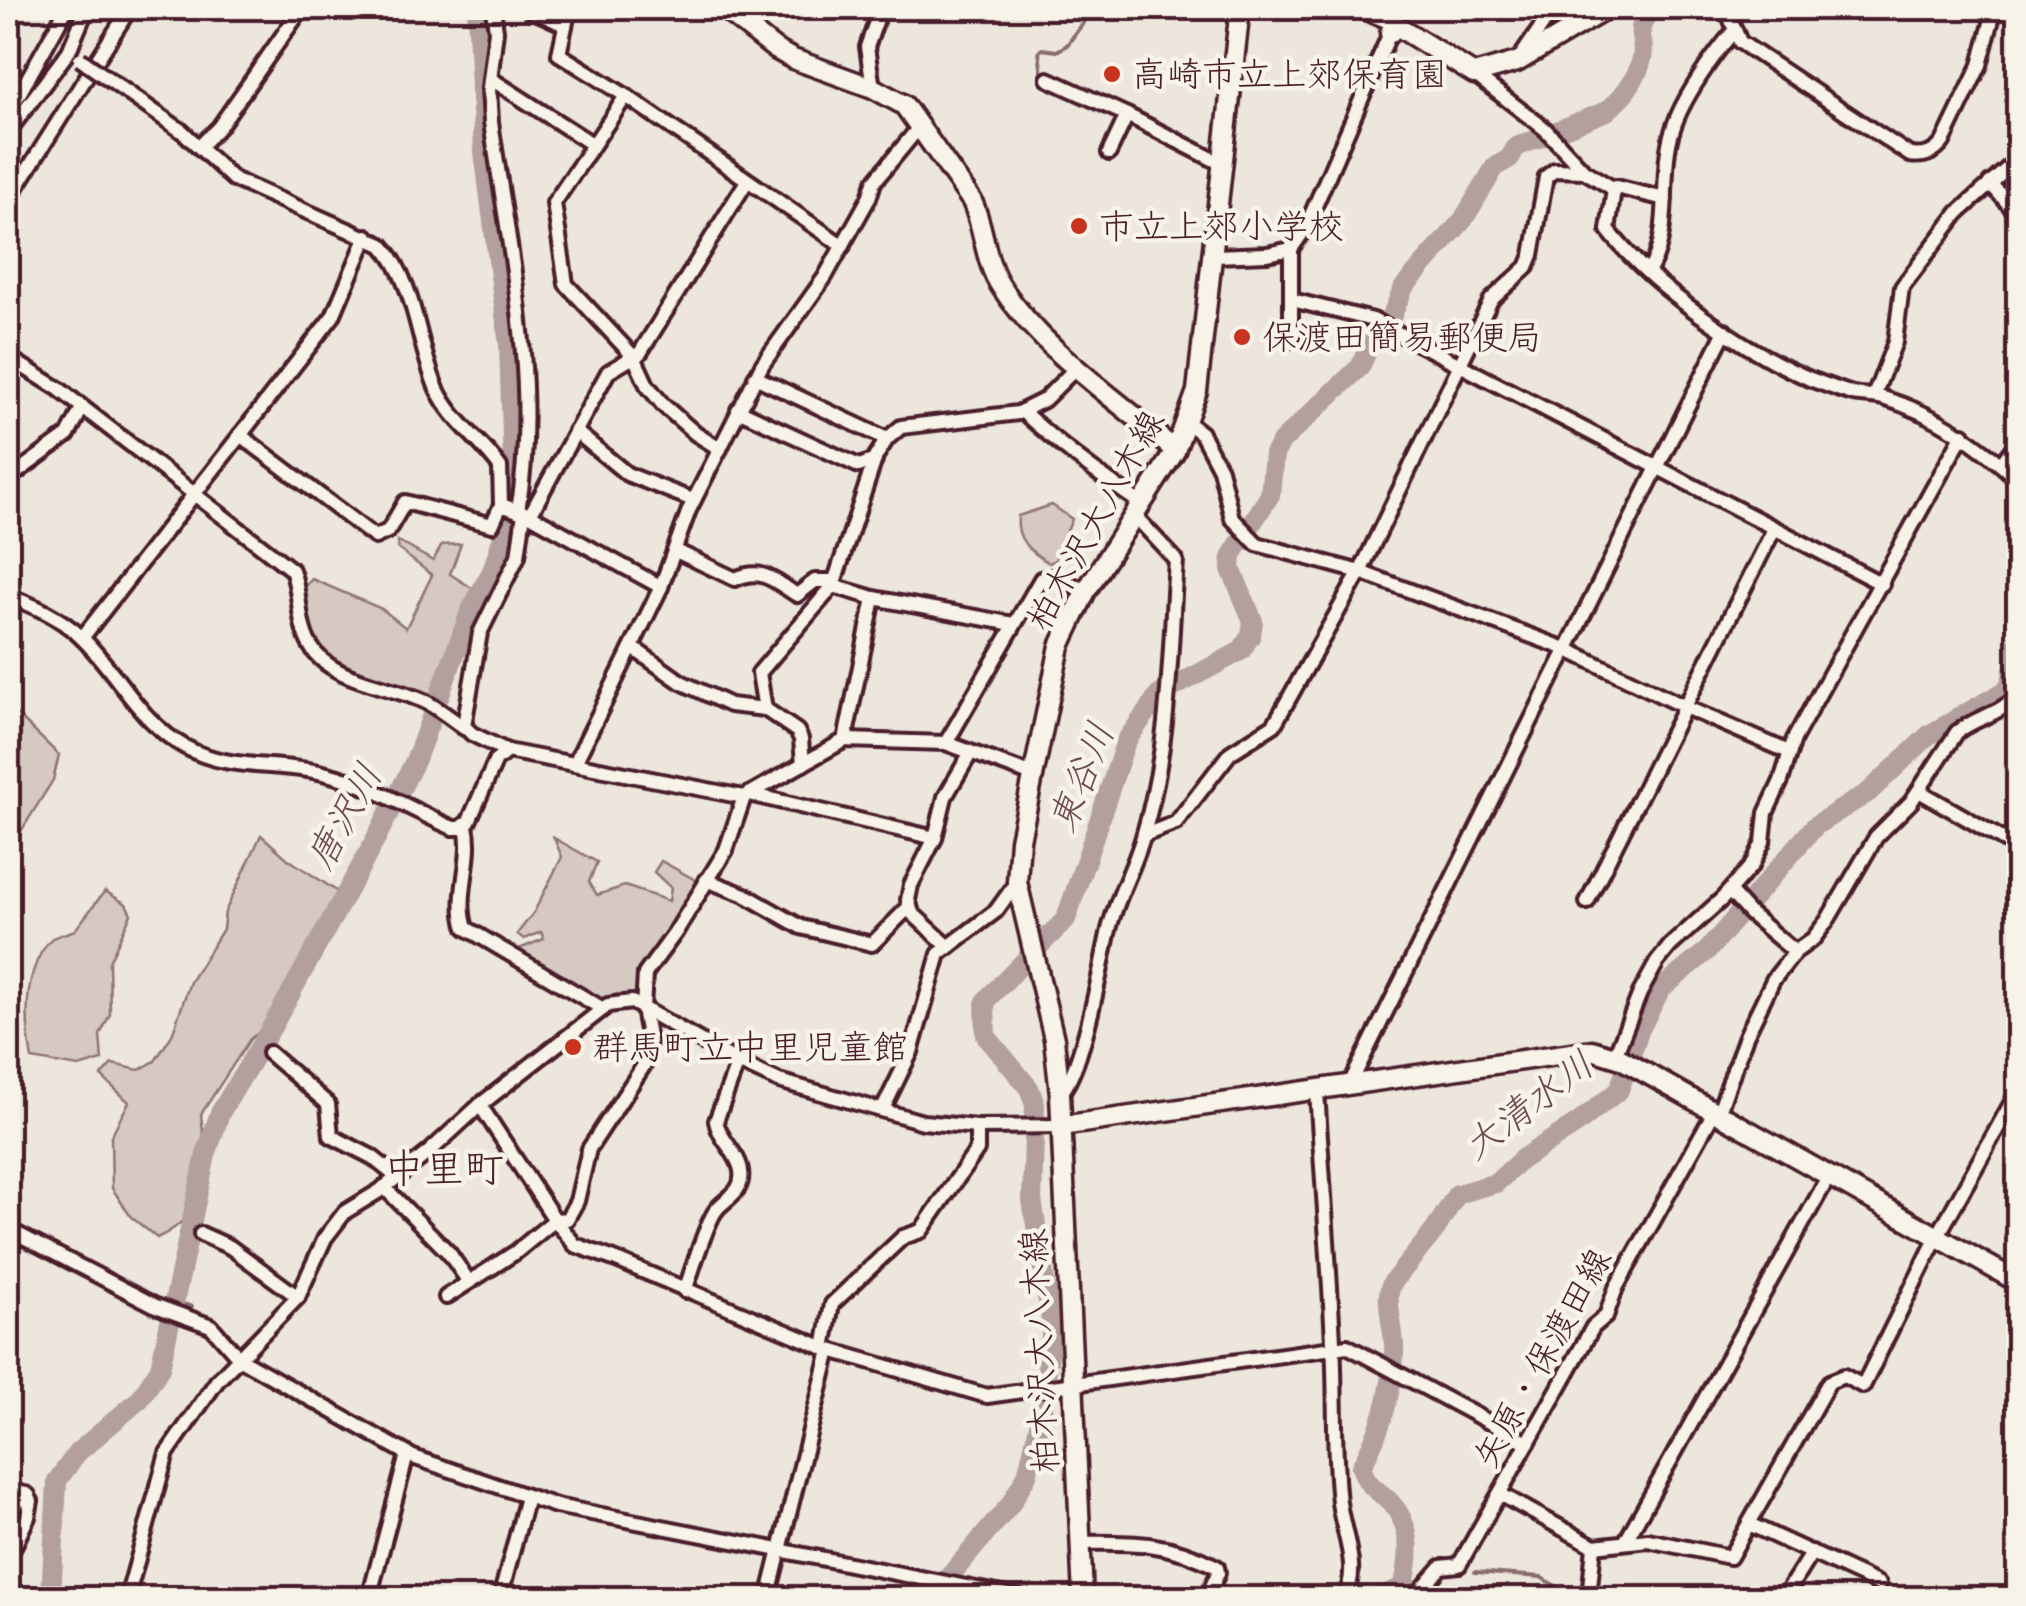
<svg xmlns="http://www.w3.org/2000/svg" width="2026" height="1606" viewBox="0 0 2026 1606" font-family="Caveat,'Klee One',sans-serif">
  <rect width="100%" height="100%" fill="#ece6dd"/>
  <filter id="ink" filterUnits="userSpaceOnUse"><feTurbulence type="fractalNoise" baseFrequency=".01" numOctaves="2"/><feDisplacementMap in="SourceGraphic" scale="20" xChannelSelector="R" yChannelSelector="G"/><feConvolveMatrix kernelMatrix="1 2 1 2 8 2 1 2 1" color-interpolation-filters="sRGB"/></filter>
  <g filter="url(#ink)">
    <g fill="#d5c9c2" stroke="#907476" stroke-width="2.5">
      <path d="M1052,505L1072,519L1055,560L1049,563C1031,552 1015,541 1018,516Z"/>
      <path d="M398,541L433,561L442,545L461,544L450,574L472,588L460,645L439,695C405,689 329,677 311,642C304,628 306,604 304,588L312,579L382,609L406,628L432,575L398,549Z"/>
      <path d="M8,706L59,755L53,780L20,833L8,819Z"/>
      <path d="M261,835L288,859L341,894L278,1018L250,1039L201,1114C207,1166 213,1212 157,1238L131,1217L112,1188L111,1136L129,1102L101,1076L112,1064L139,1070L155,1061L172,1035L190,982L223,929L225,912Z"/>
      <path d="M554,838L597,862L589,882L597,895L625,886L669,901L671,888L654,872L661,861L699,882L638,984L639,998L617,994L596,1001L514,951L544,939L541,932L524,939L517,934L534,912L562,857Z"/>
      <path d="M105,891L126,904L131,914L109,962L110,1014L100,1035L102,1060L79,1067L32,1059C25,1020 23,969 52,938L75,930Z"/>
    </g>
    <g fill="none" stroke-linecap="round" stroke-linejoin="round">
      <g stroke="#896c6f" stroke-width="4">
        <path d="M1042,75L1039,52L1042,49L1057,51L1067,45L1094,8"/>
        <path d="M167,1299L192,1307"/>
        <path d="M411,1449L530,1490"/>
        <path d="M536,1492L561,1500L633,1514"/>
        <path d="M641,1516L775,1543"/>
        <path d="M786,1545L927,1573"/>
        <path d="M1475,1572L1541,1577L1575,1598"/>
        <path d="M939,1575L967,1581"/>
        <path d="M1021,1592L1056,1598"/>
        <path d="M1149,1598L1190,1591L1206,1594"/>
      </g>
      <g stroke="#b39f9d" stroke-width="20">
        <path d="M51,1598L57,1481L77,1453L140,1399L160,1368L206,1155L220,1113L273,1025L370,850L416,759L471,610L492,571L509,518L513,465L509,345L484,152L477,8"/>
        <path d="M931,1598L1010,1505L1027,1475L1042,1413L1052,1327L1032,1200L1035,1105L1029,1088L986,1036L985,1004L988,998L1066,919L1126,741L1159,695L1241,651L1251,635L1253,621L1231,569L1232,555L1270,495L1274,454L1282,441L1360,367L1375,333L1392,315L1404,287L1463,220L1495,167L1510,158L1516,147L1607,111C1622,98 1638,78 1642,58C1647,35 1630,35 1653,8"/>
        <path d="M1378,1598L1403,1587C1411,1557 1413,1527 1391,1503C1376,1487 1369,1490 1361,1467C1381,1430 1392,1395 1394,1353C1396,1332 1383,1301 1392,1283L1435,1230L1457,1194L1496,1183L1522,1159L1578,1123L1619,1090L1639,1031L1660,990L1707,951L1816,825L1869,792L1929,735L2005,691L2011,682L2018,642"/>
      </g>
      <g stroke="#4a1f2b" stroke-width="20">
        <g id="street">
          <path d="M493,8L496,31L489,88L491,122C509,249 540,383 518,511"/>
          <path d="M527,8L565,25"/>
          <path d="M569,8L559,54L626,96L843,246"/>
          <path d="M1354,8L1394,24"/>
          <path d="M1726,8L1740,42L1910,155C1924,157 1934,154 1943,142L1980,65L1995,8"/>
          <path d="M1522,55L1554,8"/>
          <path d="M1474,74L1545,129L1584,171L1614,189L1608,230C1653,288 1743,350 1810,379C1824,384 1839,390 1853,394C1863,396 1873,395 1883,398C1936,414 1978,443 2018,480"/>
          <path d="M491,79L592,144"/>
          <path d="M1048,79L1127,115L1224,165"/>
          <path d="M873,88L867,47L881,8"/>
          <path d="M626,96L554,203L566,284L634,357L647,385L663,405L696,434L720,449"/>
          <path d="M8,114L67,8"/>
          <path d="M8,132L69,51L87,8"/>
          <path d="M183,132L233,179L382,245C416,283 417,343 437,389C452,421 480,439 500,467L501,505L530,515L661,587"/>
          <path d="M200,146L219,127L302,8"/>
          <path d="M1109,153L1127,115"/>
          <path d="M1990,183L2018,215"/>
          <path d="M1614,189L1616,187L1665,199"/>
          <path d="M8,201L130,8"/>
          <path d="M1291,249V340"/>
          <path d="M1214,256L1267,254L1291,249L1305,229L1390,33"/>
          <path d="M1648,272C1674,234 1658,172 1673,129C1682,99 1714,54 1734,31"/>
          <path d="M1292,300L1373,320L1882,584"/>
          <path d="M8,357L59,389L292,570C301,593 297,622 310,645C330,682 391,685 426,702C439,709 452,719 464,728"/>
          <path d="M755,377L887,439"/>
          <path d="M1874,396L1895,342L1902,287L1958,213L2018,159"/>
          <path d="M738,410L859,466L875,460"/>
          <path d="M1022,411C1060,446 1100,476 1143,505"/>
          <path d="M1188,423L1201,433L1220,469L1232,518L1257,544L1360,572L1566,649L1687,708L1789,752"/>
          <path d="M575,431L627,474L693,500"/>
          <path d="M240,435L375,537L388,531L405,502L492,525L501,505"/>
          <path d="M2001,464L2018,441"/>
          <path d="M8,479L68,435L82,408"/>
          <path d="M530,515L608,372L640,353L747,181"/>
          <path d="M676,551L735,579C763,567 773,580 797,595L815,581H834"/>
          <path d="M833,586L874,598L1013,624"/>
          <path d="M8,596C35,606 58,616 80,636C117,671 139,722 185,747C230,772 279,761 327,774C371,785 412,810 453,828H461L469,821L496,760L507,751L744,797L845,740L946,743L1033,775"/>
          <path d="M82,638L333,316L367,236"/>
          <path d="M633,648L681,682L730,705L765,709L797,731L801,739L803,764"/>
          <path d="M765,709L759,673L833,586L876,456L887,439L901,427L1018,413L1044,400L1076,368"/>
          <path d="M845,740L874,598"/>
          <path d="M946,743L1041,579L1055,577L1086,591"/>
          <path d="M507,751L472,734L464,726L480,633L518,556L524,513"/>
          <path d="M575,763L661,587L689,510L762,365L825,277L869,198L874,182L920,126"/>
          <path d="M1919,791L2018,848"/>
          <path d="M749,794L935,838"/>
          <path d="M466,826C474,859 455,896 466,928L603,1009"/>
          <path d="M1144,835L1176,823L1230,753L1274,725L1360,572L1491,300L1527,267L1532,255L1546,177L1555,170L1584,171"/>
          <path d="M706,880L745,895L801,927L872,944L910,906"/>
          <path d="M1730,892L1750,914L1795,952"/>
          <path d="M1587,902L1774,529"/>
          <path d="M949,947L912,913L908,900L911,885L935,838L945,797L970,754"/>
          <path d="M269,1053L328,1104L331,1136L372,1157L397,1177"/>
          <path d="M1615,1056L1640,993L1657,962L1670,946L1722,899L1752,865L1763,842L1766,813L1781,781L1794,739L1963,434"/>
          <path d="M1350,1084L1725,331"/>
          <path d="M1317,1090C1322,1174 1329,1258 1333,1342C1336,1395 1333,1449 1339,1502C1343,1535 1361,1568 1344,1598"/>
          <path d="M1060,1094C1083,1070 1100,970 1108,934C1116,896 1135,868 1144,833C1170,745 1170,650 1176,560L1135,516"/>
          <path d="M480,1105L555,1220L575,1245L614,1259L827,1349L987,1396L1347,1346L1528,1443"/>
          <path d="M883,1109L911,1052L939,954L996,911L1017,882"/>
          <path d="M1718,1114L1746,1036L1773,980L1795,952L1813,939L1827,921L1876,837L1911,802L1957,732C1977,717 1998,715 2018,696"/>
          <path d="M384,1187L449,1253L469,1282"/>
          <path d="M8,1229L156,1306L211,1326L240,1359L413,1457L556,1506L1022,1598"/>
          <path d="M201,1234L230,1247L298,1297"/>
          <path d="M685,1291C691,1274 707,1220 717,1209C727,1197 744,1192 741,1171C739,1153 719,1140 716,1121L738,1062"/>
          <path d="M446,1297L516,1252L555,1220L567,1219L577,1201L589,1149L648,1059L649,1041L643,1009L645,974L675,933L726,850L744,797"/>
          <path d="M824,1348L832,1304L903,1237L921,1231L977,1150V1127"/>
          <path d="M1500,1494L1594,1546"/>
          <path d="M1749,1524L1879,1584"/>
          <path d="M1625,1542L1829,1176"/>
          <path d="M1079,1543C1132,1542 1170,1542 1217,1567L1218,1573L1210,1591L1223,1598"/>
          <path d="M1594,1546L1648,1540L1730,1557L1829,1382L1844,1376L1863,1386L1937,1237L2018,1091"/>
          <path d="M8,1559L28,1517L31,1501L26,1497"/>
          <path d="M127,1598L167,1453L217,1381L298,1297L325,1238L345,1212L381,1190L429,1152L480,1105L608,1005L632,1002L738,1062L779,1081L923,1122L977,1127L1061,1126"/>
          <path d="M369,1598L407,1455"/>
          <path d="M500,1598L527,1497"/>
          <path d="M768,1598L830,1350"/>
          <path d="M1414,1598L1441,1567L1459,1565L1462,1560L1593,1327L1606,1316L1616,1288L1714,1112"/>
          <path d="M1589,1598L1594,1546"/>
          <path d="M1783,1598L1812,1552"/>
        </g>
      </g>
      <g stroke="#4a1f2b" stroke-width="25">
        <g id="secondary">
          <path d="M723,8L775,49L793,59L873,88L904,105L972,201C985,229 984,262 1002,288C1047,355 1117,398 1175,451"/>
          <path d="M1390,33L1394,24L1474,74L1517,62L1608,8"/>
          <path d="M1061,1126L1592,1050L1621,1059L2018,1282"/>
          <path d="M8,1493L26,1497"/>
          <path d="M1083,1598L1060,1094L1054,1039L1017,882L1020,840L1060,646L1086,591L1175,451L1197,391L1240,8"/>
        </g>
      </g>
      <use href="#street" stroke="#f7f3e8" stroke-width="12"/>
      <use href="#secondary" stroke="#f7f3e8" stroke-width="18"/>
      <g stroke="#4a1f2b" stroke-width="20" stroke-linecap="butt">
        <path id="street-bridge" d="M80,59L183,132"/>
      </g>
      <use href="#street-bridge" stroke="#f7f3e8" stroke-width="12"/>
    </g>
  </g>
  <g fill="#c8321e" stroke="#f7f3e8" stroke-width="4">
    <circle cx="1112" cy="74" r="10"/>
    <circle cx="1079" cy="226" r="10"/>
    <circle cx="1242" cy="337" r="10"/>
    <circle cx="573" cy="1047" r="10"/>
  </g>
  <g text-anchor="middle" stroke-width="9" stroke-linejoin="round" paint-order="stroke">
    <g font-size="35" fill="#4a1f2b" stroke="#f7f3e8" text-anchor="start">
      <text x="1132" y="86">高崎市立上郊保育園</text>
      <text x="1099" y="238">市立上郊小学校</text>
      <text x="1262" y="349">保渡田簡易郵便局</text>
      <text x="593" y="1059">群馬町立中里児童館</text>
    </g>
    <g font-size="35" fill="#4a1f2b" stroke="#f7f3e8">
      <text transform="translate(1095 520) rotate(-61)" y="12">柏木沢大八木線</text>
      <text transform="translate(1039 1351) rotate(-93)" y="12">柏木沢大八木線</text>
      <text transform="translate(1542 1358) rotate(-61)" y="12">矢原・保渡田線</text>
    </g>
    <g font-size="38" font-style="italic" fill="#6f4c53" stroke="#f7f3e8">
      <text transform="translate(1081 777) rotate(-68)" y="13">東谷川</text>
      <text transform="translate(344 816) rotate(-61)" y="13">唐沢川</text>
      <text transform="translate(1528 1105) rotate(-37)" y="13">大清水川</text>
    </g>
    <g font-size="40" fill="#4a1f2b" stroke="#f7f3e8">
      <text x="444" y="1182">中里町</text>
    </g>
  </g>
  <rect width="2026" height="1606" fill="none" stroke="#f7f3e8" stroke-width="40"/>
  <rect x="20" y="20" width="1986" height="1566" fill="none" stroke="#4a1f2b" stroke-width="4" filter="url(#ink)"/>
</svg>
